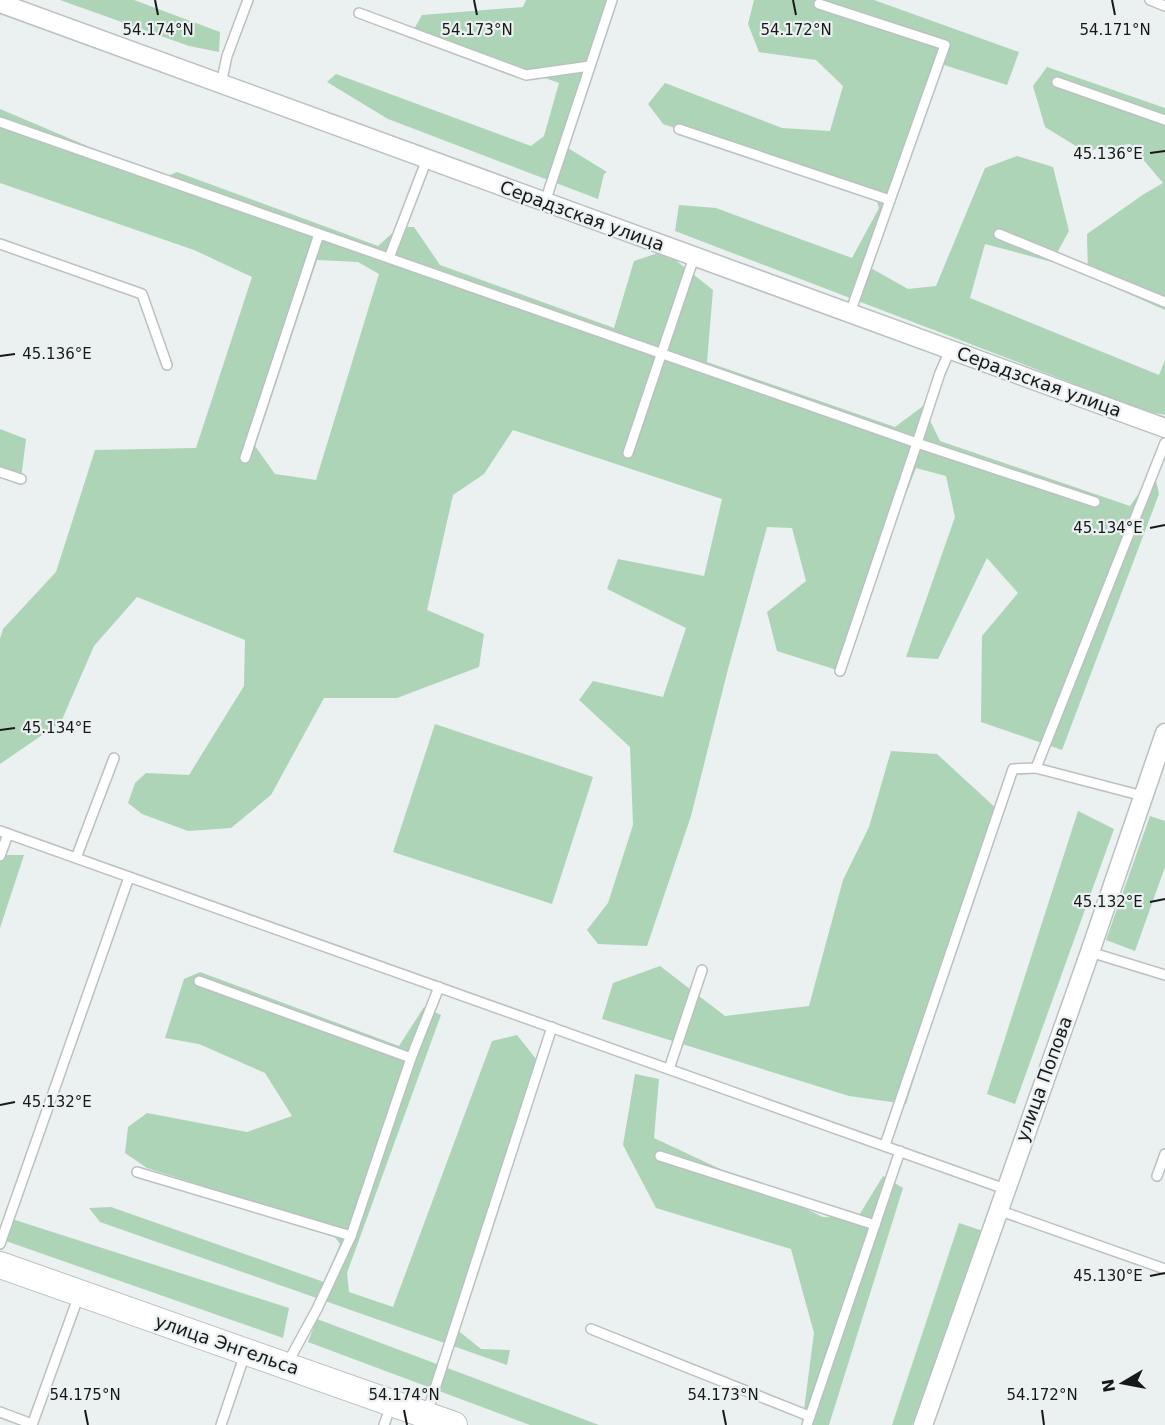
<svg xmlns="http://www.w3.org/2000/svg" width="1165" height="1425" viewBox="0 0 1165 1425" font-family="'DejaVu Sans',sans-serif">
  <rect width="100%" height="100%" fill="#ebf0f1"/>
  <g fill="#add4b6" fill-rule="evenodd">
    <path d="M60,0H134L220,32L219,52L189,46Z"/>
    <path d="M526,0H615L563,145L607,172L604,174L598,199L388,119L327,82L336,74L531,146L544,136L559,83L413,31L422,15L523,7Z"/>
    <path d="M754,0H874L1019,52L1007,85L941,64L869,267L908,289L936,286L985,168L1017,156L1053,167L1069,231L1052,262L985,244L970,298L1159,375L1165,360V415L1145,411L675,231L679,205L716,208L852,258L879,208L875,195L663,124L648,104L665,83L782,128L830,131L843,86L816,60L759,52L748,24Z"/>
    <path d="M1047,67L1165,108V310L1088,276L1087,234L1144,194L1163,183L1130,144L1084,151L1045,127L1033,86Z"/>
    <path d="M0,109L163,178L177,172L378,246L399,227H414L440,265L614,328L634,261L664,251L713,290L707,362L895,427L923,406L940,441L1130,506L1154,472L1159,494L1062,750L981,722L982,636L1018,593L987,558L938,659L906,657L955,517L946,476L916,468L841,661L840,671L777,651L767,612L806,581L792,528L767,527L728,669L691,816L647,946L598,944L587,930L608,903L633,825L630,747L579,700L593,681L663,697L686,628L607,589L618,559L704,576L722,499L513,430L484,474L453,495L427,610L484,634L479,667L397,698H324L271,795L231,828L188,831L142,814L128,803L135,783L146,773L189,775L244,686L245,640L137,597L94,646L61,722L0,764V639L3,629L56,572L95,450L196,448L252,277L194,250L0,183ZM317,260L358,262L379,274L316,480L275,474L255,446Z"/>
    <path d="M0,429L26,439L21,479L0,472Z"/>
    <path d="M435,724L593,777L552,904L393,852Z"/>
    <path d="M891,751L937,754L999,811L906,1104L849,1096L602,1019L613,983L660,966L725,1016L809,1006L843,880L869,827Z"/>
    <path d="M1078,811L1114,829L1015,1104L987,1094Z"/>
    <path d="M1150,816L1165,821V867L1135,951L1106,940Z"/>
    <path d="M0,855H24L0,928Z"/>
    <path d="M200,972L399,1046L424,1007L441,1015L347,1273L349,1292L393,1307L492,1041L517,1035L544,1069L455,1328L481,1349L510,1350L507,1365L100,1222L89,1208L111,1207L324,1282L340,1244L326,1225L147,1168L125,1153L128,1127L147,1113L247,1132L292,1116L265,1073L199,1044L165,1038L184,979Z"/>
    <path d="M635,1074L659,1079L654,1138L823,1217H858L883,1176L903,1188L829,1425H802L814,1333L791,1249L656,1208L623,1145Z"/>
    <path d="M12,1219L289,1308L283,1338L3,1240Z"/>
    <path d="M959,1223L983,1231L912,1425H892Z"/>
    <path d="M317,1319L599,1425H530L308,1342Z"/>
  </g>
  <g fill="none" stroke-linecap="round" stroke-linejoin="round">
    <g stroke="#bbc0c1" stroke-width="12">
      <g id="lane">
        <path d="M1150,0L1165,6"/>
        <path d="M819,4L945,45L850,313"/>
        <path d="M359,13L526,75L590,66"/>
        <path d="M1057,82L1165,120"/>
        <path d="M221,84L227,56L248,0"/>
        <path d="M0,122L917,443L1095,502"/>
        <path d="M679,129L890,200"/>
        <path d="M545,202L612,0"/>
        <path d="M999,234L1165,302"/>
        <path d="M0,244L142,294L167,365"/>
        <path d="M389,258L427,159"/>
        <path d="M628,453L694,257"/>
        <path d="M245,458L319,234"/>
        <path d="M0,472L21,479"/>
        <path d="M840,671L917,443L940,373L950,350"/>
        <path d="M1036,768L1143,796"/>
        <path d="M0,831L1005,1189"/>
        <path d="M0,856L8,834"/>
        <path d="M76,858L114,758"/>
        <path d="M1090,952L1165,975"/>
        <path d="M199,981L411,1058"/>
        <path d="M669,1069L702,970"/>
        <path d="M885,1145L1013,769L1036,768L1165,443"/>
        <path d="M660,1156L875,1225"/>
        <path d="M137,1172L351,1236"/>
        <path d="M1157,1176L1165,1154"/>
        <path d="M998,1210L1165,1269"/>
        <path d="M0,1244L129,877"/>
        <path d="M591,1329L809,1416"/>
        <path d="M287,1364L317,1309L351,1236L411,1058L439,987"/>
        <path d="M0,1412L32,1424"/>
        <path d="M427,1413L552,1027"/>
        <path d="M32,1425L79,1295"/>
        <path d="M221,1425L245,1354"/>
        <path d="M384,1425L391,1405"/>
        <path d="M807,1425L900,1151"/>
      </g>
    </g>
    <g stroke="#bbc0c1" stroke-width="21">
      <g id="street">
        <path d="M0,3L1165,428"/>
        <path d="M923,1425L1090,952L1165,733"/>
      </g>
    </g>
    <g stroke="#bbc0c1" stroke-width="28">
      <path id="secondary" d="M0,1265L454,1425"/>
    </g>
    <use href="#lane" stroke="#fff" stroke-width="9"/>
    <use href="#street" stroke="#fff" stroke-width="18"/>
    <use href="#secondary" stroke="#fff" stroke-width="26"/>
  </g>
  <path fill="none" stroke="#171919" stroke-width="2" d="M155,0L158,15M474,0L477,15M793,0L796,15M1112,0L1115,15M1150,153L1165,151M0,356L15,354M1150,528L1165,525M0,730L15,728M1150,902L1165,899M0,1105L15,1102M1150,1276L1165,1273M85,1410L88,1425M404,1410L407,1425M723,1410L726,1425M1042,1410L1044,1425"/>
  <g text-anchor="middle" stroke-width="4.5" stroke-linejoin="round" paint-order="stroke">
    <g font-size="18" fill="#171919" stroke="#ebf0f1">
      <text transform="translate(582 216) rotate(20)" y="6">Серадзская улица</text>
      <text transform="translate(1039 382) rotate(20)" y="6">Серадзская улица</text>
      <text transform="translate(1044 1079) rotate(-70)" y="6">улица Попова</text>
      <text transform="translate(227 1345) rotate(19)" y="6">улица Энгельса</text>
    </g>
  </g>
  <g font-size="15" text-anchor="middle" fill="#171919" stroke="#ebf0f1" stroke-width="4.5" stroke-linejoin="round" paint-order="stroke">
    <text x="158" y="35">54.174°N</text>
    <text x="477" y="35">54.173°N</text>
    <text x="796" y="35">54.172°N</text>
    <text x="1115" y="35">54.171°N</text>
    <text x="1108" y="159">45.136°E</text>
    <text x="57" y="359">45.136°E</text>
    <text x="1108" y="533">45.134°E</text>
    <text x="57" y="733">45.134°E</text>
    <text x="1108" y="907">45.132°E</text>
    <text x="57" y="1107">45.132°E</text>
    <text x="1108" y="1281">45.130°E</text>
    <text x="85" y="1400">54.175°N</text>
    <text x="404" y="1400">54.174°N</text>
    <text x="723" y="1400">54.173°N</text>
    <text x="1042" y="1400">54.172°N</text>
  </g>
  <g transform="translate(1123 1383) rotate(260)" stroke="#ebf0f1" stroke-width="4.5" paint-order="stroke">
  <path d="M0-4.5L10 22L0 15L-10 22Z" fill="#171919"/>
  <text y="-9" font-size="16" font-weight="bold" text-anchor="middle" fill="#171919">N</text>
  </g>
</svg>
